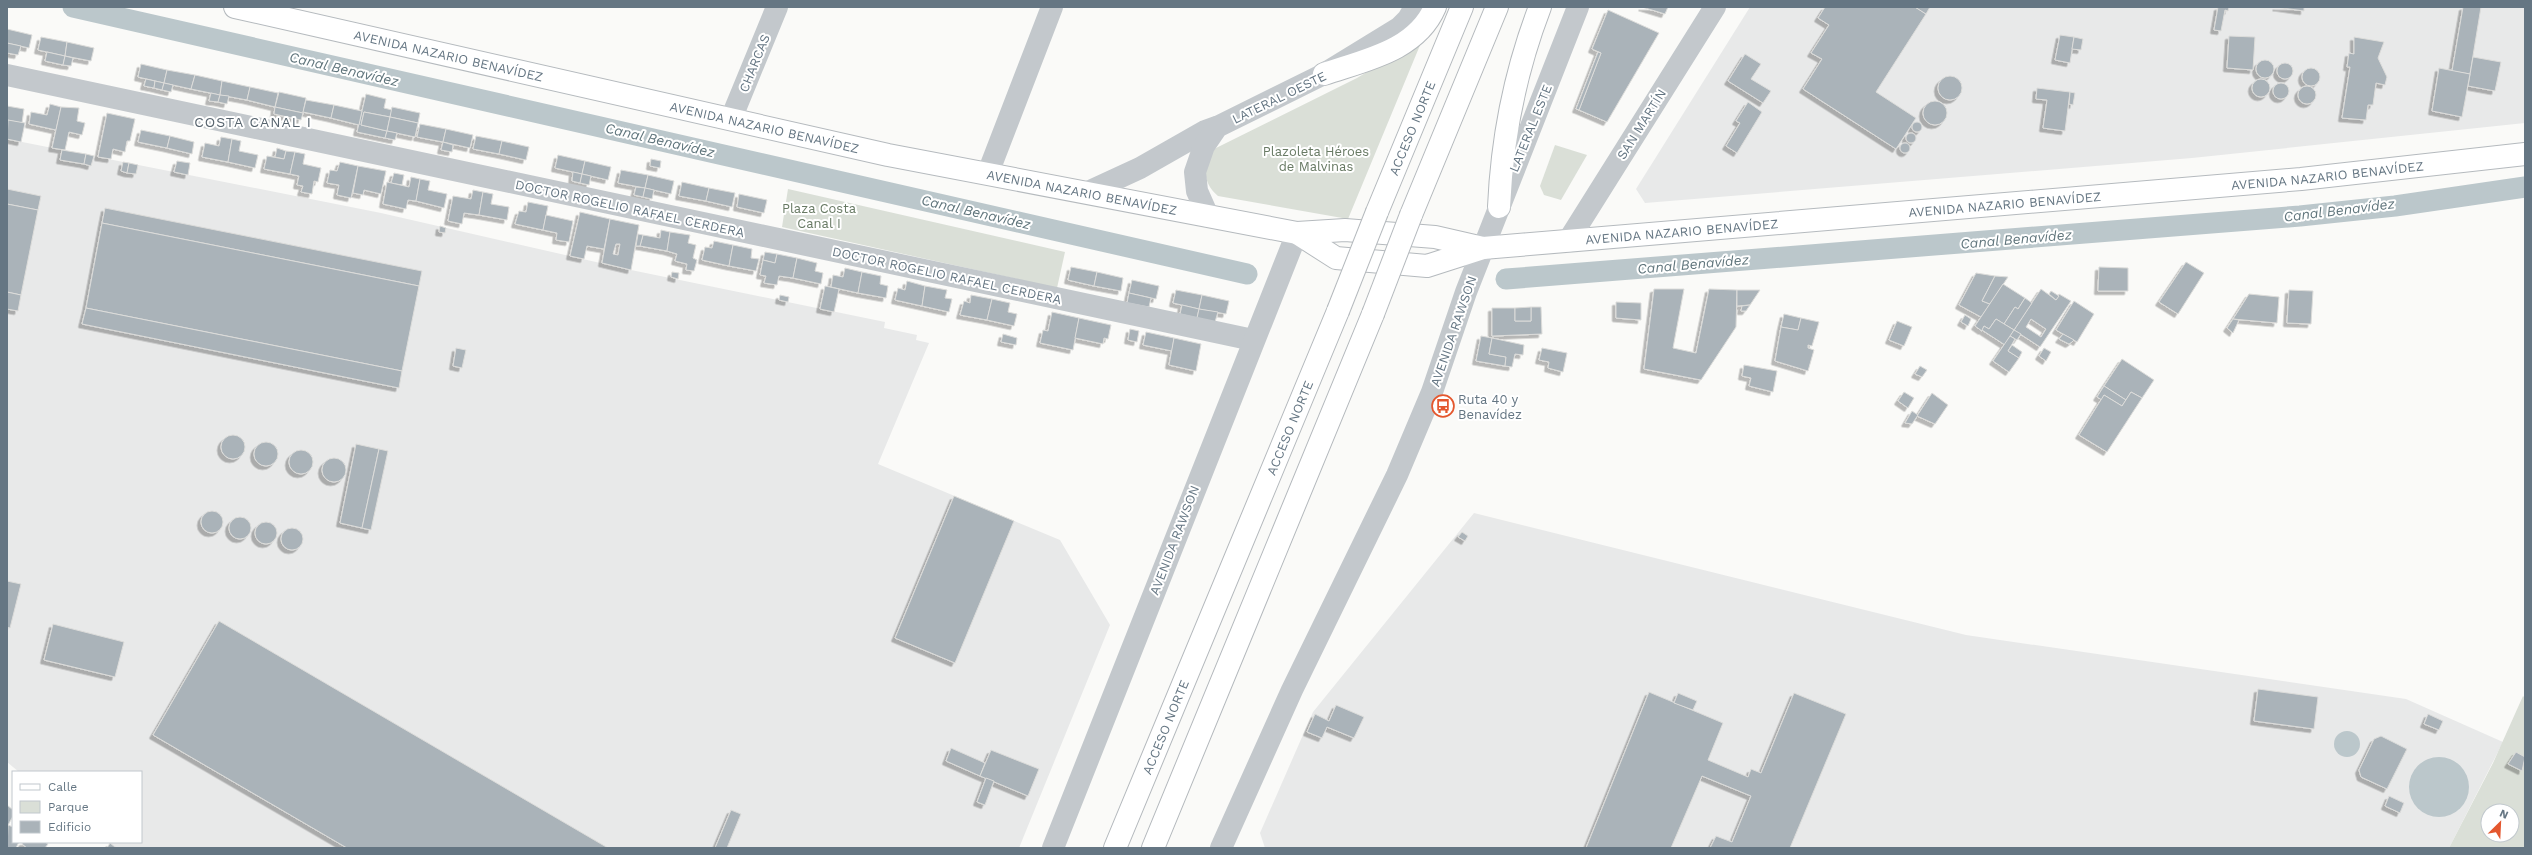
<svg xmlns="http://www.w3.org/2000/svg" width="2532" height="855" viewBox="0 0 2532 855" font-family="'Work Sans',sans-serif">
  <defs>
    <filter id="shadow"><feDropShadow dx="-3.5" dy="3.5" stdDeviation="0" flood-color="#0004"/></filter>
  </defs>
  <rect width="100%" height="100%" fill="#fafaf8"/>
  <g fill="#e8e9e9">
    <path d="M1750,7H2525V123L2192,158L1645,203L1636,189Z"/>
    <path d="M7,139L381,213L631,270L885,322L884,328L917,335L916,340L929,343L878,464L1060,540L1110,625L1019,848L115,847L109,842H141V772H19L7,762Z"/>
    <path d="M1474,513L1966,635L2406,699L2503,742L2449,848H1265L1260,833L1313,712Z"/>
  </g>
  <g fill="#dadfd7" fill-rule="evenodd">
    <path d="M1423,38L1348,219L1218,196C1202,183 1201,162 1216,148L1357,78Z"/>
    <path d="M1555,145L1587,155L1561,200L1544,195L1540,186Z"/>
    <path d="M788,189L1065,252L1057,288L782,227Z"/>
    <path d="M2523,696L2525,698V848H2449L2493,763ZM2488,811H2512V835H2488Z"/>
  </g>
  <g fill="#bbc7cb">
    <circle cx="2347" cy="744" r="13"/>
    <circle cx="2439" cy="787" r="30"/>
  </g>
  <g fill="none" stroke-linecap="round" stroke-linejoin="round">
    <g stroke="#bbc7cb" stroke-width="21">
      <path d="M73,7L1247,274"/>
      <path d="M1506,279L2300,216L2395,206L2525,187"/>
    </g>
  </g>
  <g fill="#aab3b9" stroke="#dcdcda" fill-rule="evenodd" filter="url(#shadow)">
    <path d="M1642,7H1668L1665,14Z"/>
    <path d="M1825,7H1915L1926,14L1876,92L1916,118L1896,149L1803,89L1822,59L1811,53L1829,25L1818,18Z"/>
    <path d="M1915,7H1930L1926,14Z"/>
    <path d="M2218,7H2229L2228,11L2225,10L2221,31L2214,30Z"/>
    <path d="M2276,7H2304V11Z"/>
    <path d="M2463,7H2481L2470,74L2452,71Z"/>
    <path d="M1608,10L1659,33L1607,122L1579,110L1601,53L1592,49Z"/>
    <path d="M7,29L32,35L29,48L7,43Z"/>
    <path d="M2060,35L2074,37L2070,63L2055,60Z"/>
    <path d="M2229,36L2255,37L2253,70L2227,68Z"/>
    <path d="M41,37L67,42L65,56L38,50Z"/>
    <path d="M2074,37L2083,39L2081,50L2072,49Z"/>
    <path d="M2354,37L2384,42L2378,58L2387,77L2385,85L2376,83L2373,105H2368L2366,120L2342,118L2350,67H2347L2349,53L2354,54Z"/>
    <path d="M67,42L94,48L91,61L65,56Z"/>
    <path d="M7,43L21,46L18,55L7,53Z"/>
    <path d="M47,52L65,56L63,65L45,61Z"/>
    <path d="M1598,52L1601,53L1579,110L1576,109Z"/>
    <path d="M1745,54L1761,64L1751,79L1771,91L1763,103L1728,81Z"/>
    <path d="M65,56L73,58L71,66L63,65Z"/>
    <path d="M2473,57L2501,62L2495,91L2468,86Z"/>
    <circle cx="2265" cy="69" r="9"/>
    <circle cx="2285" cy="71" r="8"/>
    <path d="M141,64L167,70L164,83L138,77Z"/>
    <path d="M2439,68L2470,74L2462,117L2432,111Z"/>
    <circle cx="2311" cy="77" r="9"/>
    <path d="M167,70L195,75L191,89L164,83Z"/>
    <path d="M195,75L222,81L220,95L191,89Z"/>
    <circle cx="1950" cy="88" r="12"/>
    <path d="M146,79L155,81L154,88L144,86Z"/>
    <circle cx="2261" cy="88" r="9"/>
    <path d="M155,81L164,83L162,90L154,88Z"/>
    <path d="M222,81L250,87L247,100L220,95Z"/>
    <circle cx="2281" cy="91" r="8"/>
    <path d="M164,83L173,85L171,92L162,90Z"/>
    <circle cx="2307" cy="95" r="9"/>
    <path d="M250,87L278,93L275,107L247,100Z"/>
    <path d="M2037,88L2070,92L2065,131L2043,128L2047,100L2036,99Z"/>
    <path d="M279,92L306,98L303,113L275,107Z"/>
    <path d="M2070,92L2075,93L2073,105L2069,104Z"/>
    <path d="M211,93L220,95L218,102L209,101Z"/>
    <path d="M366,94L386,99L384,108L392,110L390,117L364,112L361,125L387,131L385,138L357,132Z"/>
    <path d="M220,95L229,96L227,104L218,102Z"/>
    <path d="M306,100L334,105L331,118L303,112Z"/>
    <circle cx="1935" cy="113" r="12"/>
    <path d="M1748,102L1762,112L1737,153L1726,146L1740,123L1736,121Z"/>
    <path d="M50,104L61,107L56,130L29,124L31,112L47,115Z"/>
    <path d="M334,105L362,111L359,125L331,118Z"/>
    <path d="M7,106L24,109L22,123L7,120Z"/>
    <path d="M61,107L79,108L77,121L85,123L82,135L69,132L65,150L52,148Z"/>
    <path d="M275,107L303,113L301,120L274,114Z"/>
    <path d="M392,107L420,113L418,123L390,117Z"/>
    <path d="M364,112L390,117L387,131L361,125Z"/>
    <path d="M107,113L135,119L130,141H127L125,152L113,149L111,159L98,157Z"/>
    <path d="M390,117L418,123L415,137L387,131Z"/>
    <path d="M8,120L25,123L21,142L7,139Z"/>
    <circle cx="1917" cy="127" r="5"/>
    <path d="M420,124L446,129L443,142L417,137Z"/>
    <path d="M446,129L473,135L470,148L443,142Z"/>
    <path d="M141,130L170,136L167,148L138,142Z"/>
    <path d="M387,131L397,133L395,140L385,138Z"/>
    <circle cx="1911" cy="138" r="5"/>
    <path d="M170,136L194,142L192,154L167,148Z"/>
    <path d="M476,136L502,141L499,154L473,149Z"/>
    <path d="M221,137L232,139L228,162L202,157L205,143L219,146Z"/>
    <path d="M232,139L241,141L239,151L258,155L255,168L228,162Z"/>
    <path d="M502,141L529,147L526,160L499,154Z"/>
    <path d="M443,142L453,145L452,152L441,150Z"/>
    <circle cx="1905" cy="148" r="5"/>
    <path d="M277,148L286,151L284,159L275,157Z"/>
    <path d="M62,150L86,154L84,164L60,160Z"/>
    <path d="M286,151L295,152L290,174L264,169L267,156L284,159Z"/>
    <path d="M295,152L305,154L303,164L321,168L318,182L314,181L312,194L301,192L303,186L297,185L299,176L290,174Z"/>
    <path d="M86,154L94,156L91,166L84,164Z"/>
    <path d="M558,155L585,161L582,174L555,168Z"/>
    <path d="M651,159L661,161L660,168L650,166Z"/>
    <path d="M177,161L190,163L188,175L174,172Z"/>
    <path d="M585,161L611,167L608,180L582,174Z"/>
    <path d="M123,162L129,163L127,173L121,171Z"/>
    <path d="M340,162L358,166L351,198L337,195L339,185L327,183L330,170L337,171Z"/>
    <path d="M129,163L138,165L136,174L127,173Z"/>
    <path d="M358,166L386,171L381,194L364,190L363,195L353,193Z"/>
    <path d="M621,170L648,175L645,188L618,183Z"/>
    <path d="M573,172L582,174L580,183L572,181Z"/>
    <path d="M394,173L404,175L402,185L391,183Z"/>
    <path d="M582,174L591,176L589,185L580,183Z"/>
    <path d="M648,175L674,181L671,194L645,188Z"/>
    <path d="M411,177L420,179L416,201L408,200L406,209L383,204L387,182L409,187Z"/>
    <path d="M420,179L430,181L428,190L447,194L444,208L416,201Z"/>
    <path d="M682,182L709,188L706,201L679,196Z"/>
    <path d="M636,187L645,188L643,197L634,195Z"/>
    <path d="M645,188L654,190L652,199L643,197Z"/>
    <path d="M709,188L735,193L732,207L706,201Z"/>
    <path d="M7,189L41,196L38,210L7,204Z"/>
    <path d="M473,190L483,192L479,215L464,213L462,224L448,221L453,196L471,199Z"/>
    <path d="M483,192L493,194L491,204L509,207L507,220L479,215Z"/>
    <path d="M739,194L767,200L764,213L737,207Z"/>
    <path d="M528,202L548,206L543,230L515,224L519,211L526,212Z"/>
    <path d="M7,204L38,210L21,295L7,292Z"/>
    <path d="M105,208L422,271L419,286L102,223Z"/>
    <path d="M580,212L610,219L604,249L587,246L584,259L570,256Z"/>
    <path d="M546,215L573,221L569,242L556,240L557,233L543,230Z"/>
    <path d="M610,219L639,225L631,270L602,263ZM616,244H620L618,255L613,254Z"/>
    <path d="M102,223L419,286L402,371L86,308Z"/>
    <path d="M440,226L446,228L445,233L439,232Z"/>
    <path d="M661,230L670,232L667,251L640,246L643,235L660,238Z"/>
    <path d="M670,232L690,235L688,243L696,245L693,258L697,260L694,271L686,270L687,264L675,261L677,254L667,251Z"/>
    <path d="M638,234L643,235L640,246H636Z"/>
    <path d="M714,241L733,245L729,266L702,260L705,247L712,248Z"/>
    <path d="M733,245L752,249L751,258L759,259L756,271L729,266Z"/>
    <path d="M765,252L777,254L775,263L763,260Z"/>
    <path d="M777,254L797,258L793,278L779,276L777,285L764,283L766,276L760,275L763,260L775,263Z"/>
    <path d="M797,258L817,263L815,271L823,273L821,284L793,278Z"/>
    <path d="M2186,262L2204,273L2178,314L2159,302Z"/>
    <path d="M1071,267L1097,272L1094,286L1068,280Z"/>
    <path d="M2099,267L2128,268V291H2098Z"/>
    <path d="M845,268L862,272L858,293L831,287L833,275L843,277Z"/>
    <path d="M672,272L679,273L678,279L671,277Z"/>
    <path d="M862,272L881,276L880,284L888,286L886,298L858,293Z"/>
    <path d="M1097,272L1123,278L1121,291L1094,286Z"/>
    <path d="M1976,273L1995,276L1982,301L1990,304L1981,317L1959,305Z"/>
    <path d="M1995,276L2008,277L1990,304L1982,301Z"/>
    <path d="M1132,280L1159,286L1156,299L1129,293Z"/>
    <path d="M907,281L925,286L922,306L895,300L898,288L905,290Z"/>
    <path d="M2003,284L2025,298L2018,309L2015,307L2004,324L1996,319L1989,329L1984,326L1982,331L1975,326Z"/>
    <path d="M825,286L839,289L834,312L820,309Z"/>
    <path d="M925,286L947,290L945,298L952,299L949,312L922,306Z"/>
    <path d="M1654,289H1684L1673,348L1696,353L1709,289L1737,290L1736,327L1701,380L1644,369Z"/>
    <path d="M2041,289L2056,300L2059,294L2071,301L2040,347L2014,330ZM2031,319L2046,329L2041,337L2026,327Z"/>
    <path d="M1176,290L1202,295L1199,309L1173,303Z"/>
    <path d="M1737,290H1760L1750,305L1737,306Z"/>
    <path d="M2289,290L2313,291L2311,324L2287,323Z"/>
    <path d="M2051,291L2059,296L2056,300L2049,294Z"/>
    <path d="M7,292L21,295L18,311L7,309Z"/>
    <path d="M1129,293L1151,298L1149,307L1127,303Z"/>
    <path d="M2249,294L2279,297L2277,323L2233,319Z"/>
    <path d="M780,295L789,297L788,302L779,300Z"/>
    <path d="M971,295L992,299L987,320L960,315L964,301L970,303Z"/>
    <path d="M1202,295L1229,301L1226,314L1199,309Z"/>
    <path d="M2025,298L2032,303L2014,330L2004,324L2015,307L2018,309Z"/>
    <path d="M992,299L1010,303L1008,312L1017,314L1014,326L987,320Z"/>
    <path d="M2074,301L2094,314L2077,342L2056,330Z"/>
    <path d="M1616,302L1641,303V320L1616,318Z"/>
    <path d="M1182,305L1199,309L1197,318L1180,314Z"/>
    <path d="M1750,305L1746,311H1741L1742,306Z"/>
    <path d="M1531,307H1541L1542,334L1492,336V308H1515V321H1531Z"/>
    <path d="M1531,307V321H1515V308Z"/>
    <path d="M86,308L402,371L399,388L82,324Z"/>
    <path d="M1199,309L1218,312L1215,322L1197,318Z"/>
    <path d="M1052,312L1079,318L1073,350L1040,343L1043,330L1048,331Z"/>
    <path d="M1784,314L1801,318L1798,330L1781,327Z"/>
    <path d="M1965,315L1971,319L1968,326L1961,322Z"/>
    <path d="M1079,318L1111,325L1108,339L1104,338L1103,344L1075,338Z"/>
    <path d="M1801,318L1819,322L1812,346L1808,345V348L1814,350L1808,371L1775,361L1781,327L1798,330Z"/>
    <path d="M1996,319L2014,330L2005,345L1982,330L1984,326L1989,329Z"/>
    <path d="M2233,319L2239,320L2233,333L2227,328Z"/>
    <path d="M1897,321L1912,327L1904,346L1889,340Z"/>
    <path d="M1130,329L1139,331L1137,342L1128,340Z"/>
    <path d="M2014,330L2021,334L2017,340L2010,336Z"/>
    <path d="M1146,332L1174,338L1172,351L1143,345Z"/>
    <path d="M1003,334L1017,338L1016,345L1001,342Z"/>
    <path d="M2063,334L2074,340L2072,342L2069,344L2059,339Z"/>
    <path d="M1481,336L1492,338L1489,354L1506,357L1505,366L1476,361Z"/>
    <path d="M2010,336L2015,339L2008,351L2019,358L2009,372L1993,361Z"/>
    <path d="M1174,338L1201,344L1196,371L1169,365Z"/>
    <path d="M1492,338L1524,345L1523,355L1515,354L1512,367L1505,366L1506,357L1489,354Z"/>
    <path d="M2012,345L2022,352L2019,358L2008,351Z"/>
    <path d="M456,348L466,350L462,368L453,366Z"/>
    <path d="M1542,348L1567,353L1563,372L1548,368L1549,362L1539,360Z"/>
    <path d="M2044,348L2051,352L2046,361L2039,356Z"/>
    <path d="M2122,359L2154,380L2142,398L2131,392L2126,400L2104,386Z"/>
    <path d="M1744,365L1777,371L1773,392L1749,386L1751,378L1742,376Z"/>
    <path d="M1920,366L1927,370L1922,377L1915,374Z"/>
    <path d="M2104,386L2126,400L2122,406L2104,395L2102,400L2097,397Z"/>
    <path d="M1904,392L1914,398L1908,408L1898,401Z"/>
    <path d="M2131,392L2142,398L2107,452L2079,435L2104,395L2122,406Z"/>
    <path d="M1932,393L1948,405L1935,424L1917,416Z"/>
    <path d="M1912,411L1918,415L1912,424L1905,423Z"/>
    <circle cx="233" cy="447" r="12"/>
    <circle cx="266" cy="454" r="12"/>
    <path d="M356,444L379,449L362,528L340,523Z"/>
    <path d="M379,449L388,451L371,530L362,528Z"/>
    <circle cx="301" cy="462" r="12"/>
    <circle cx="334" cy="470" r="12"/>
    <path d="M954,496L1014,521L955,663L895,638Z"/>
    <circle cx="212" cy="522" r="11"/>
    <circle cx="240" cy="528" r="11"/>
    <circle cx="266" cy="533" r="11"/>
    <circle cx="292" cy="539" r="11"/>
    <path d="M1462,532L1468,536L1465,541L1458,537Z"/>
    <path d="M7,581L21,584L10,628L7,627Z"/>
    <path d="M219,621L608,848H347L153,735Z"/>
    <path d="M53,624L124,642L115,677L44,660Z"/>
    <path d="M2258,689L2318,697L2314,729L2254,721Z"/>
    <path d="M1649,692L1723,723L1708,760L1748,777L1751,769L1761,773L1794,693L1846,714L1790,848H1710L1716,836L1732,842L1751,796L1702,776L1671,848H1586Z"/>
    <path d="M1678,693L1697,701L1693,710L1674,703Z"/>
    <path d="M1336,705L1364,717L1354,738L1327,727L1322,738L1307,732L1315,714L1329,721Z"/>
    <path d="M2428,714L2443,721L2439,730L2424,724Z"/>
    <path d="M2381,736L2407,749L2387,789L2361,777L2359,770L2374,739Z"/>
    <path d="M951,748L985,763L980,776L946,761Z"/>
    <path d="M991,750L1039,769L1028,796L980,776Z"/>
    <path d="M2516,752L2525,757L2522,771L2508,764Z"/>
    <path d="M986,778L994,781L985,805L977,802Z"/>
    <path d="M2389,796L2404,803L2400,813L2385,806Z"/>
    <path d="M7,805L13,810V816L7,827Z"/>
    <path d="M731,810L741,814L727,848H715Z"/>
    <path d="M8,825L13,827V842H19L16,848H7Z"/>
    <path d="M23,842H45L48,844L45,848H27L22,844Z"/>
    <path d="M110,843L115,847L118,848H107Z"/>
  </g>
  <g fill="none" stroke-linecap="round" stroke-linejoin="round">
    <g stroke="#b5babe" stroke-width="24">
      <g id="major">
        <path id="s1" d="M235,7L888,155L1297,233L1345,230L1435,237L1483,248"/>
        <path id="s2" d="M1297,233L1336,258L1427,266L1483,248L2301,179L2525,154"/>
      </g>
    </g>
    <g stroke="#b4b9bd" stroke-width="24">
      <g id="highway">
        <path d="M1324,74C1365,60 1416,51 1435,7"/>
        <path d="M1499,207C1502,138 1515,72 1540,7"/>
        <path id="s3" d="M1377,212L1462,7"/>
        <path d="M1411,215L1497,7"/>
        <path id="s4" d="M1115,848L1338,311"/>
        <path d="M1153,848L1373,314"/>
      </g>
    </g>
    <g stroke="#c3c8cc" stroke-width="22">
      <path d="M7,75L1253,340"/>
      <path d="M731,119L777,7"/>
      <path d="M988,173L1052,7"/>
      <path d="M1088,192L1140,168L1205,131L1216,127"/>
      <path d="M1208,216L1197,191L1195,172L1204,146L1217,127L1324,74L1399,28L1408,19L1415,7"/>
      <path d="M1568,241L1715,7"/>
      <path d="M1053,848L1297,233"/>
      <path d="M1221,848L1292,690L1397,475L1432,392L1466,292L1578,7"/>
    </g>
    <use href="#major" stroke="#fff" stroke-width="22"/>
    <use href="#highway" stroke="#fff" stroke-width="22"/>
    <g stroke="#b4b9bd" stroke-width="24" stroke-linecap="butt">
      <g id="highway-bridge">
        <path d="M1338,311L1377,212"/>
        <path d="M1373,314L1411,215"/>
      </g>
    </g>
    <use href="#highway-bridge" stroke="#fff" stroke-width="22"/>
  </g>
  <defs>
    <g id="bus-ring" transform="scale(1.15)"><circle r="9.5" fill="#fff" stroke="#e4572e" stroke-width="1.5"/><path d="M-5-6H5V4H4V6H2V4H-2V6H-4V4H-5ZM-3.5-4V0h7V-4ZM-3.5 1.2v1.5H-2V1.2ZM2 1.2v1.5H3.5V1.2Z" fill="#e4572e"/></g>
  </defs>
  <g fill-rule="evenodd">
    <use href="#bus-ring" x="1443" y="406"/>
  </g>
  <g text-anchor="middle" stroke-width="4" stroke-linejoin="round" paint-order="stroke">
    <g font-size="13" fill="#657683" stroke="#fff">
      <text dy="5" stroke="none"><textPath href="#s1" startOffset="219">AVENIDA NAZARIO BENAVÍDEZ</textPath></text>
      <text transform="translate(754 63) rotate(-68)" y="5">CHARCAS</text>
      <text transform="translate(1279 97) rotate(-26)" y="5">LATERAL OESTE</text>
      <text transform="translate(1641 124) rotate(-58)" y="5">SAN MARTÍN</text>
      <text dy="5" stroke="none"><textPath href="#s1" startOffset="543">AVENIDA NAZARIO BENAVÍDEZ</textPath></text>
      <text dy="5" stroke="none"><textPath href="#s3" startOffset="91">ACCESO NORTE</textPath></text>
      <text transform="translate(1530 128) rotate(-68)" y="5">LATERAL ESTE</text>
      <text dy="5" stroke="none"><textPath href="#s2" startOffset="1044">AVENIDA NAZARIO BENAVÍDEZ</textPath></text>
      <text dy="5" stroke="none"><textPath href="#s1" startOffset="867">AVENIDA NAZARIO BENAVÍDEZ</textPath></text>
      <text dy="5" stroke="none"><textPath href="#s2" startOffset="720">AVENIDA NAZARIO BENAVÍDEZ</textPath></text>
      <text transform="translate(630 208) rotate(12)" y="5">DOCTOR ROGELIO RAFAEL CERDERA</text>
      <text dy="5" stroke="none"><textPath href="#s2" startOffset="396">AVENIDA NAZARIO BENAVÍDEZ</textPath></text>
      <text transform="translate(947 275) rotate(12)" y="5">DOCTOR ROGELIO RAFAEL CERDERA</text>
      <text transform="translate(1453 331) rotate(-71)" y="5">AVENIDA RAWSON</text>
      <text dy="5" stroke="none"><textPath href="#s4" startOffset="455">ACCESO NORTE</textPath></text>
      <text transform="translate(1174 540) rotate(-69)" y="5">AVENIDA RAWSON</text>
      <text dy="5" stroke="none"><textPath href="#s4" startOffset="131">ACCESO NORTE</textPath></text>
    </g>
    <g font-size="13" fill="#687a64" stroke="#fff">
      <text x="1316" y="156">Plazoleta Héroes<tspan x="1316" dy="15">de Malvinas</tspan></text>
      <text x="819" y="213">Plaza Costa<tspan x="819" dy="15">Canal I</tspan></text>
    </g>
    <g font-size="13" fill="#657683" stroke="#fff" text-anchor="start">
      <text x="1458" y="404">Ruta 40 y<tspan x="1458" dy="15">Benavídez</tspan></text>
    </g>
    <g font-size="14" font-style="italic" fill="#60757c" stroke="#fff">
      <text transform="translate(344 69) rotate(13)" y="5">Canal Benavídez</text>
      <text transform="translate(660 140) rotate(13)" y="5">Canal Benavídez</text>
      <text transform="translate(2339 210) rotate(-7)" y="5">Canal Benavídez</text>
      <text transform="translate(976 212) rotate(13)" y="5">Canal Benavídez</text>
      <text transform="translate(2016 239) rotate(-5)" y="5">Canal Benavídez</text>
      <text transform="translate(1693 264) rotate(-5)" y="5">Canal Benavídez</text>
    </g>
    <g font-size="14" letter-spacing="1" fill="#57646e" stroke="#fff">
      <text x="253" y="127">COSTA CANAL I</text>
    </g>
  </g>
  <rect width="2532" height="855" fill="none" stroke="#657683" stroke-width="16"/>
  <rect x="12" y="771" width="130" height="72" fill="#ffffff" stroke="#c1c8cd"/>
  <rect x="20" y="784" width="20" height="6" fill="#ffffff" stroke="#c1c8cd"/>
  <text x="48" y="791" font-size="12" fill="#657683">Calle</text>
  <rect x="20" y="801" width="20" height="12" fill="#dadfd7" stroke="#c1c8cd"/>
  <text x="48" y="811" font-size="12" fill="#657683">Parque</text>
  <rect x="20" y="821" width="20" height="12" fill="#aab3b9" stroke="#c1c8cd"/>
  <text x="48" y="831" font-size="12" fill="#657683">Edificio</text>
  <g transform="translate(2500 823) rotate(24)"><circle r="19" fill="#ffffff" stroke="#c1c8cd"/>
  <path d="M0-3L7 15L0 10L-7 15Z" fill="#e4572e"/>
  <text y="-6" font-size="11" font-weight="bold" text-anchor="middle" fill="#657683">N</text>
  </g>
</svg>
